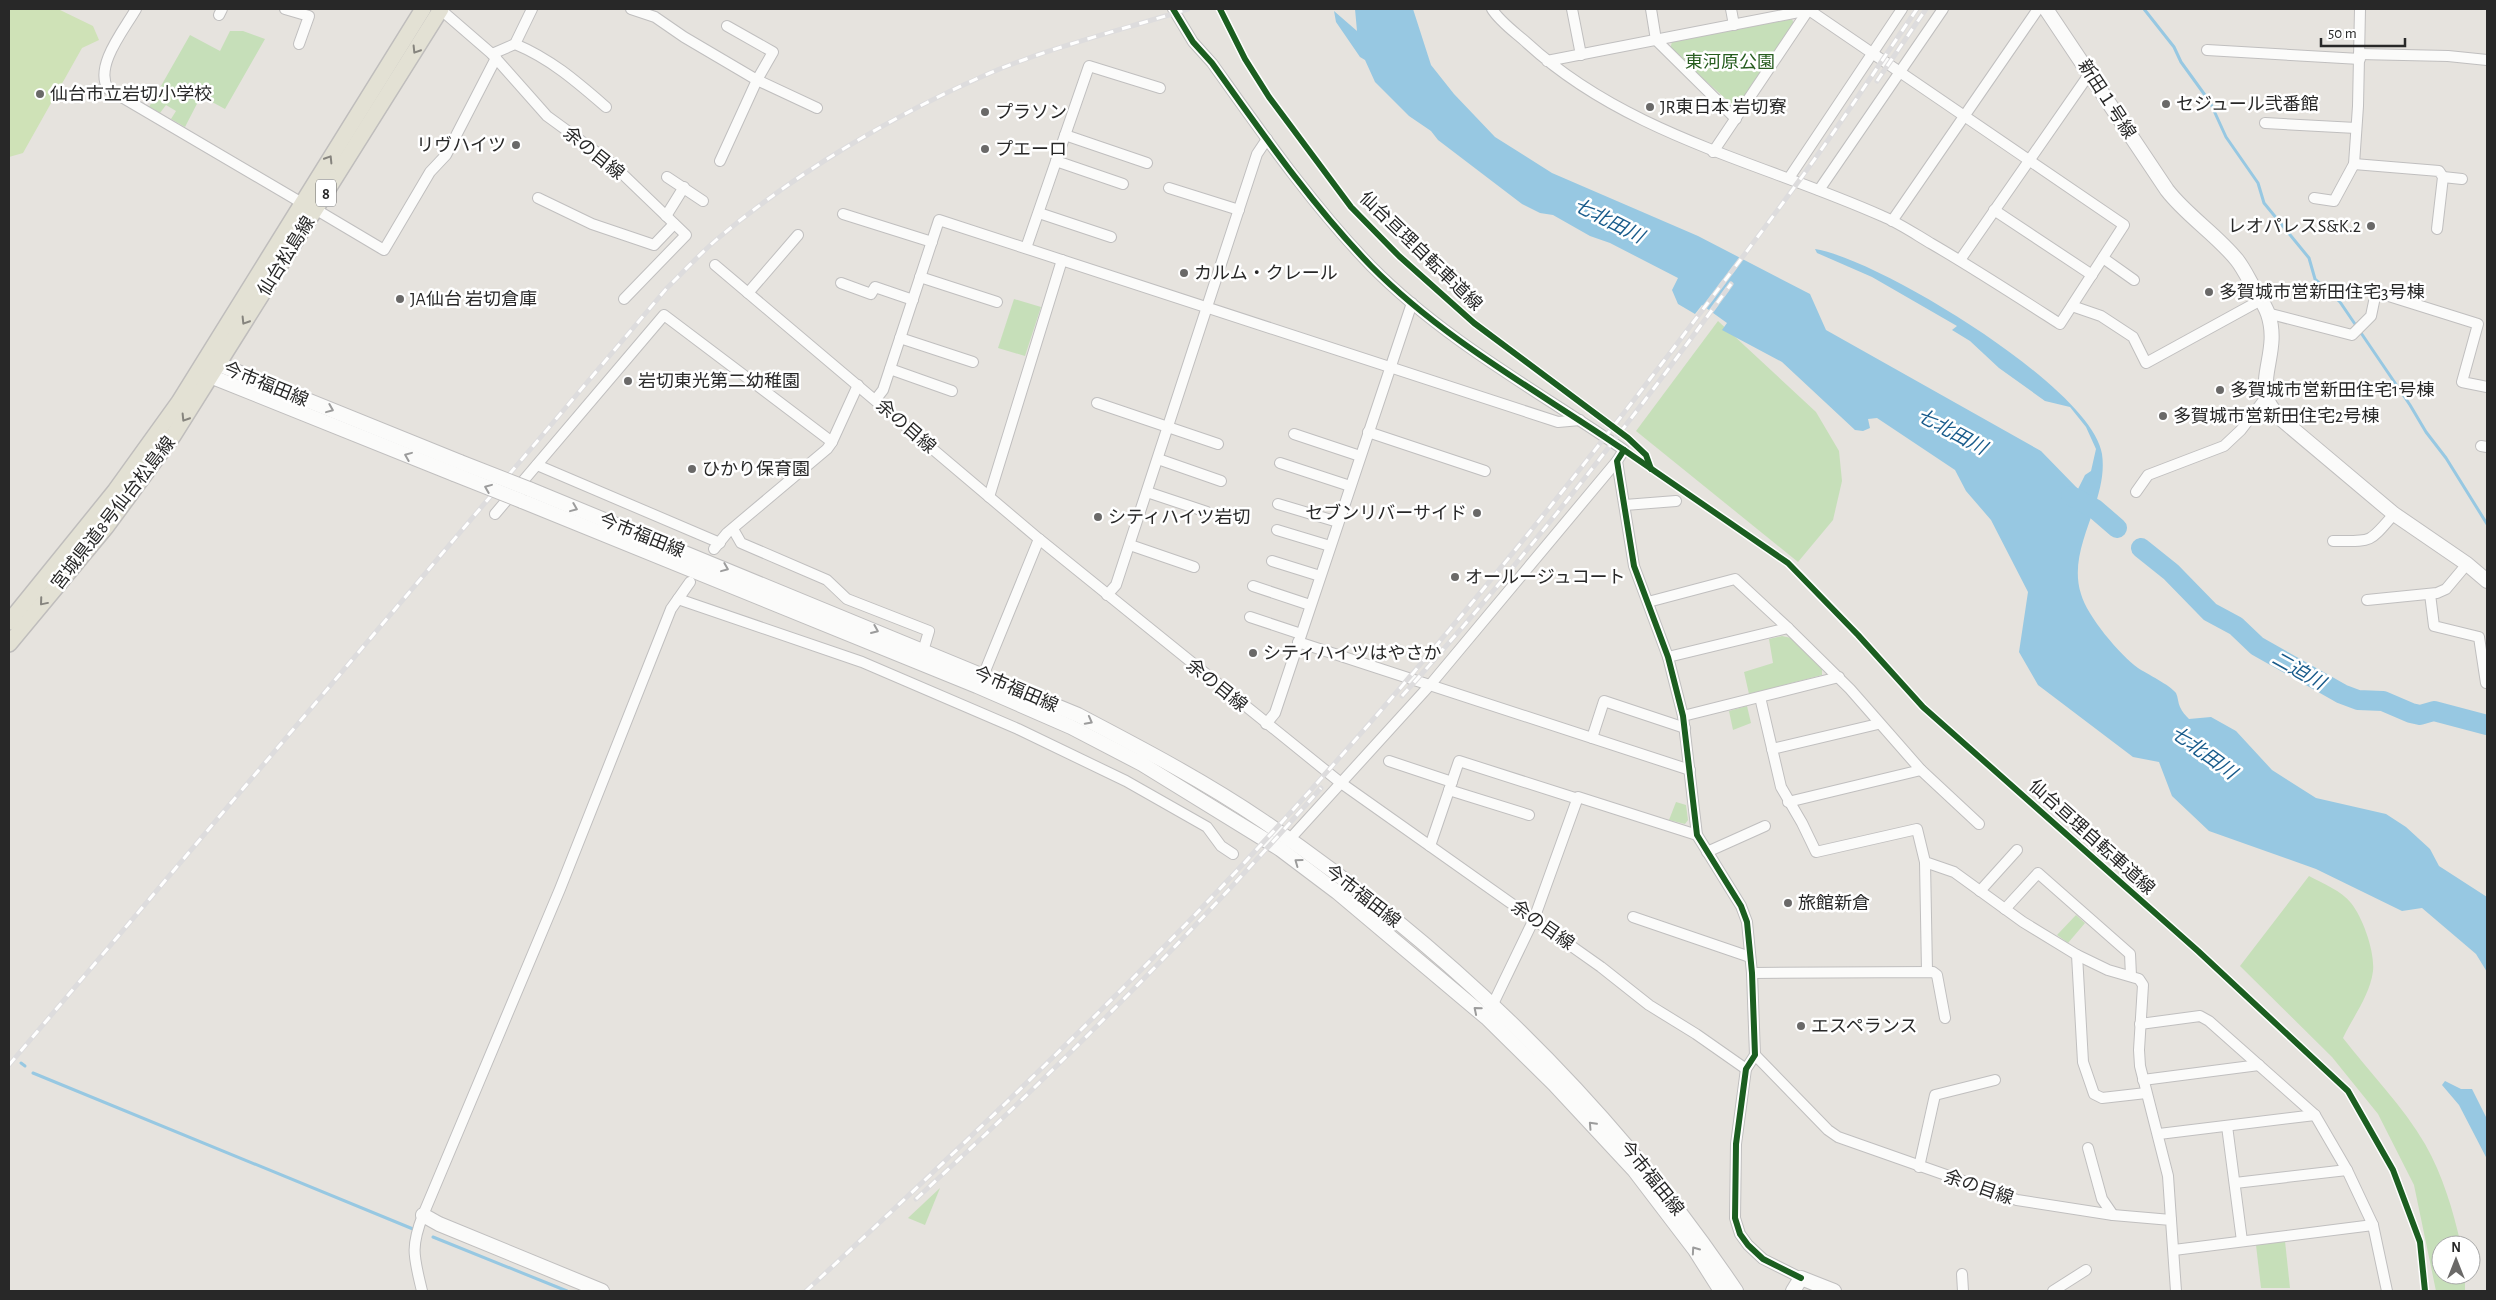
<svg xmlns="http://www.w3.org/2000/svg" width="2496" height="1300" viewBox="0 0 2496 1300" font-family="'Alegreya Sans','Noto Sans JP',sans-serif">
  <rect width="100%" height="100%" fill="#e6e3de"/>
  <g fill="#c6dfb9">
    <path d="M1792,19L1794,24L1736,108L1670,49L1672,42Z"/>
    <path d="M230,31H243L265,39L225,109L201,96L185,127L171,119L176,111L166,105L160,113L149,107L190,35L220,51Z"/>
    <path d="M1014,299L1041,307L1025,356L998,348Z"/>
    <path d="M1718,321L1816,412L1839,451L1842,481L1833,520L1798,562L1636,431Z"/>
    <path d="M1782,636L1791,638L1822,668V675L1749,694L1744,672L1773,663L1769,639Z"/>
    <path d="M1747,706L1751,723L1733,730L1729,711Z"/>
    <path d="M1676,802L1686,805L1688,820L1685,824L1669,820Z"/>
    <path d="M2309,876C2322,883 2342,891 2351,903C2363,918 2375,952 2373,971C2370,995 2353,1017 2343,1038C2370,1073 2403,1106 2425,1144C2443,1176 2453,1210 2461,1245H2441V1275H2465V1291H2436L2414,1185L2378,1114L2332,1057L2240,966Z"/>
    <path d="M2076,915L2085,923L2068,943L2057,935Z"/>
    <path d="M940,1188L925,1225L908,1218Z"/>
    <path d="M2285,1241L2290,1288H2261L2256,1245Z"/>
  </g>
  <path fill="#cfe2b7" d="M9,9H58L93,26L99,40L82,48L23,153L9,157Z"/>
  <g fill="#97c8e2">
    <path d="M1355,9H1413L1431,65L1454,94L1495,137L1552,173L1698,236L1810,294L1826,330L2041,451L2078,489L2085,475L2091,471L2096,449L2086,427L2070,407L2045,401L1999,368L1970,341L1952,330L1957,326L1872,277L1817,253L1815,249C1879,259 2092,388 2102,454C2109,502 2066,547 2081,594C2087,616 2120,655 2138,668C2147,674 2170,685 2176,693C2178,697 2178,703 2180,707C2182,712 2186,716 2189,719L2211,717L2236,731L2272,770L2316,798L2386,814L2406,827L2430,849L2439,866L2487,897V972L2476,954L2422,908L2402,911L2316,869L2209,831L2172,796L2159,762L2133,757L2038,685L2019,652L2028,592L1991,520L1966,491L1955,470L1877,418L1868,419L1870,428L1863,431L1855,430L1782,362L1722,330L1727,323L1702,305L1695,314L1678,304L1672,290L1678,278L1610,243L1590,236L1553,215L1540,213L1522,204L1438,140L1431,131L1409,116L1375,82L1365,60L1360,57L1336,22L1334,11L1357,31Z"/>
    <path d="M2445,1081L2461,1089H2472L2487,1119V1159L2459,1105L2442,1085Z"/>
  </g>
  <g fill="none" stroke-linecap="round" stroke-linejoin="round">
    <g stroke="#97c8e2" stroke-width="3">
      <path d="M2144,9L2174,47L2181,62L2210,102L2226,137L2258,183L2264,203L2309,258L2315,279L2340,302L2410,405L2426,432L2446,458L2487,524"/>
      <path d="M21,1063L25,1066"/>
      <path d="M33,1073L413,1229"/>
      <path d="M433,1237L567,1291"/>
    </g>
    <g stroke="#97c8e2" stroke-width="20">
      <path d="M2071,496L2095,509L2117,528"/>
      <path d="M2141,548L2171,572L2210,612L2236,626L2257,646L2342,694L2358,700L2383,701L2411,713L2420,715L2434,711L2487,725"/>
    </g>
    <g stroke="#c0bfbf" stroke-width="12">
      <g id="street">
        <path d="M136,9C124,30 94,66 108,89L302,203"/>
        <path d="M285,9L309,16L299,44"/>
        <path d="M440,9L492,54L547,116L610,162L686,235L624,299"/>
        <path d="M631,9L655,17L684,37L757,80L817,108"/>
        <path d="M1173,9L1193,42L1212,63C1262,133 1311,204 1371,266C1445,341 1538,391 1624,450L1617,461L1634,566L1668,657L1683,716L1697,835L1741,906L1747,922L1752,973L1755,1055L1746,1069L1736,1144L1735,1218L1740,1234L1748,1245L1763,1259L1801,1278"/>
        <path d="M1492,9C1500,22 1516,33 1527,43C1627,135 1761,162 1882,216C1899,223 1915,234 1932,244C1975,269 2018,297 2060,324L2124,225L1809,10L1547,61"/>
        <path d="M1572,9L1581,55"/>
        <path d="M1651,9L1656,40L1736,119"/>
        <path d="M1731,9L1734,25"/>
        <path d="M219,15L222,9"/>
        <path d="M515,44C551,59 577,82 606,107"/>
        <path d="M2207,50L2360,59"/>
        <path d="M492,54L515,44L532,9"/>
        <path d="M2359,54L2448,56L2487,60"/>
        <path d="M2265,123L2356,128"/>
        <path d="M1065,135L1147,163"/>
        <path d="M1713,152L1809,9"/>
        <path d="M720,161L757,80L773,52L727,26"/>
        <path d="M1056,161L1123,184"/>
        <path d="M2354,164L2439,171L2443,177L2437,229"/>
        <path d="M667,177L703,201"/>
        <path d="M2443,177L2462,179"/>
        <path d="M1789,178L1902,9"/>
        <path d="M1169,188L1239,210"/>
        <path d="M1819,190L1943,9"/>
        <path d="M538,198L592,224L654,245L674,224"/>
        <path d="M2314,198L2334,201L2354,164L2358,106L2360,9"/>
        <path d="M315,209L384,250L430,172L446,155L496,58"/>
        <path d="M1994,210L2092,275"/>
        <path d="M1039,213L1111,237"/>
        <path d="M843,214L932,242"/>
        <path d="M666,216L684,187"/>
        <path d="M1892,221L2038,9"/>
        <path d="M1026,248L1089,66L1160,88"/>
        <path d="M2103,258L2134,280"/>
        <path d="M1960,260L2090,73"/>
        <path d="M715,265L1039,539L1341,783L1601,967L1649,1005L1696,1034L1746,1069"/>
        <path d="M920,277L997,302"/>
        <path d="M841,283L871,294L875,287L913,300"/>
        <path d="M748,293L798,235"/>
        <path d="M2072,306L2101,316L2133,337L2146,363L2261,300"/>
        <path d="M2267,313L2352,335L2371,316L2376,292L2478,324L2462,382L2487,387"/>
        <path d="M900,338L973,362"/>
        <path d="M890,369L952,391"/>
        <path d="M876,399L883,390L939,220L1558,422L1580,420"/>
        <path d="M1097,403L1218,444"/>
        <path d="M1368,432L1485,471"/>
        <path d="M1294,434L1360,456"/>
        <path d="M2481,446L2487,447"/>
        <path d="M1158,459L1221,481"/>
        <path d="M1280,463L1350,486"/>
        <path d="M537,465L720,543"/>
        <path d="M1147,492L1207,512"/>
        <path d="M2136,492L2148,475L2224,446L2241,430L2266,397"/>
        <path d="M989,497L1062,260"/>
        <path d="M1278,504L1338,522"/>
        <path d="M1625,505L1676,501"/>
        <path d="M495,514L664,315L832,442"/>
        <path d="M733,529L741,543L827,580L847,599L929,631L923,651"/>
        <path d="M1277,530L1330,546"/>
        <path d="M2333,541C2373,541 2368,544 2394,514"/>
        <path d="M1130,545L1194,567"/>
        <path d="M714,549L727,533L827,449L832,442L858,385"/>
        <path d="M1272,561L1320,576"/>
        <path d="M1253,586L1310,605"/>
        <path d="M2430,594L2434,626L2479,637L2486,683"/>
        <path d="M1107,595L1116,585L1257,154L1267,139"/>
        <path d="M678,599L862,662L1018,729L1126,781L1207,827L1221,846L1233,854"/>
        <path d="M2367,600L2437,593L2446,589L2467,564"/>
        <path d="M1648,602L1735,579L1788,628"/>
        <path d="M1250,617L1301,634"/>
        <path d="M1298,642L1690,770"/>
        <path d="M1668,657L1788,628L1850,689L1921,770L1979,824"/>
        <path d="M983,676L1039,539"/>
        <path d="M1760,697L1781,787L1802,823L1816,852L1917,829L1925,862L1954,872L2023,922L2077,955L2083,1062L2094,1094L2102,1098L2146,1093"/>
        <path d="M1683,716L1839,677"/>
        <path d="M1266,724L1275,713L1412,303"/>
        <path d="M1592,738L1604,701L1685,728"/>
        <path d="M1772,749L1878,724"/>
        <path d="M1389,761L1452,782"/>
        <path d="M1449,790L1529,815"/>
        <path d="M1788,802L1921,770"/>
        <path d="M1289,840L1430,685L1617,461"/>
        <path d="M1430,846L1459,761L1578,799"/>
        <path d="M1707,852L1765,826"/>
        <path d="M1925,862L1927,971"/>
        <path d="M1980,891L2017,850"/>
        <path d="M2005,909L2038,873L2130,954L2131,976"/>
        <path d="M1633,917L1750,957"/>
        <path d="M2077,955L2108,970L2139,979L2143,985L2139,1050L2140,1066L2168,1176L2171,1220"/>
        <path d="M1752,973L1933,972L1937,975L1945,1018"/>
        <path d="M1493,1004L1534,919L1578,797L1697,835"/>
        <path d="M2140,1024L2200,1016L2209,1021L2315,1115L2347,1170L2373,1225L2387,1291"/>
        <path d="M1755,1055L1828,1130L1838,1137L2017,1200L2113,1215L2171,1220L2176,1291"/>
        <path d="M2143,1080L2259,1065"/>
        <path d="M2227,1126L2242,1241"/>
        <path d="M2159,1134L2315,1115"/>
        <path d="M2088,1148L2102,1199L2113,1215"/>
        <path d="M1919,1167L1935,1095L1995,1080"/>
        <path d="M2235,1183L2347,1170"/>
        <path d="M2174,1250L2373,1225"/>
        <path d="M1962,1274L1963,1291"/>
        <path d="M422,1291C414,1257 410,1248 423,1215L560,889L671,609L690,582"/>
        <path d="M2053,1291L2086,1270"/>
      </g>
    </g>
    <g stroke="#c0bfbf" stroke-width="16">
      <g id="secondary">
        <path d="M2046,9L2167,190C2187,216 2216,234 2237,260C2244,269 2249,280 2255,290C2259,297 2265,305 2268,314C2279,346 2261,371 2267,397C2268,406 2276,413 2281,419L2394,514L2467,564L2487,581"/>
        <path d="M208,364H218L460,462"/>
        <path d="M204,367L210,376L454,474"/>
        <path d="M529,489L1078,715C1141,748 1204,781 1263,821C1448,948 1611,1105 1736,1291"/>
        <path d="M522,501L977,686L1071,727L1142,764L1280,849L1337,892L1488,1019L1554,1084L1634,1170L1695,1250L1721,1291"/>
        <path d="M423,1215L439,1224L602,1291"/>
        <path d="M1793,1291L1801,1278L1834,1291"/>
      </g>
    </g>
    <g stroke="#bfbdbc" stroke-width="18">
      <g id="primary">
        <path d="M9,622L115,491L179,402L423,9"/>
        <path d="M9,644L106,527L173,436L441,9"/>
      </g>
    </g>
    <use href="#street" stroke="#fbfbfa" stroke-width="10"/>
    <use href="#secondary" stroke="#fbfbfa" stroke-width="14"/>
    <use href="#primary" stroke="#e3e1d4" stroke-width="15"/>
    <g stroke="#dddcdd" stroke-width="5">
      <g id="rail">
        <path d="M1877,81L1926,9"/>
        <path d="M1402,696C1520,565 1628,426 1731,284"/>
        <path d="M9,1065L667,288C683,272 699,255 716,240C795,173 895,114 990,73C1054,46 1122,30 1188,9"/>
        <path d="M916,1199C1058,1069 1194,932 1321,788"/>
        <path d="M806,1291C938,1169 1068,1046 1193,917C1365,738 1523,546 1673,349C1724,281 1777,213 1826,143C1857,99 1886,54 1917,9"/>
      </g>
    </g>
    <use href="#rail" stroke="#fff" stroke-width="3" stroke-dasharray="9" stroke-linecap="butt"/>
    <g stroke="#c0bfbf" stroke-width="16" stroke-linecap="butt">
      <g id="secondary-bridge">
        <path d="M460,462L529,489"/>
        <path d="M454,474L522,501"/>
      </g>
    </g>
    <use href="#secondary-bridge" stroke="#fbfbfa" stroke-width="14"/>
    <g stroke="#fff" stroke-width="9">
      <g id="cycleway">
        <path d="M1173,9L1193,42L1212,63C1262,133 1311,204 1371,266C1445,341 1538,391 1624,450L1617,461L1634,566L1668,657L1683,716L1697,835L1741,906L1747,922L1752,973L1755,1055L1746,1069L1736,1144L1735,1218L1740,1234L1748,1245L1763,1259L1801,1278"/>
        <path d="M1220,9L1245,59L1269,97L1351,207L1399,256L1474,323L1628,438L1646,455L1651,469"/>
        <path d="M1624,450L1788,563L1858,635L1923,707L2198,951L2348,1091L2393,1170L2420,1242L2425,1291"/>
      </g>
    </g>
    <use href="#cycleway" stroke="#1b5e20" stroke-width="6"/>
  </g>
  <defs><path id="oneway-chevron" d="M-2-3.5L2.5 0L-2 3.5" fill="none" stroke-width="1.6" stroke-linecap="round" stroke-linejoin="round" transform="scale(1.25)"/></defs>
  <g stroke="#86847e">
    <use href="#oneway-chevron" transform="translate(416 50) rotate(122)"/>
    <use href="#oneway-chevron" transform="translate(329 159) rotate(-58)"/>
    <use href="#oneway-chevron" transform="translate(245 321) rotate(122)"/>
    <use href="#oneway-chevron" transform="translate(185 418) rotate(122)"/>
    <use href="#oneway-chevron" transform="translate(43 602) rotate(130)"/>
  </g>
  <g stroke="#9c9c9c">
    <use href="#oneway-chevron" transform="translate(330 409) rotate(22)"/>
    <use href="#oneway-chevron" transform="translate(408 456) rotate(-158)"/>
    <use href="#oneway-chevron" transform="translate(488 488) rotate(-158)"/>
    <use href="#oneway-chevron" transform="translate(574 508) rotate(22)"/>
    <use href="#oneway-chevron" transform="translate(725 568) rotate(22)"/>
    <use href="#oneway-chevron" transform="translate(875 630) rotate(23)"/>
    <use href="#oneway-chevron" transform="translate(1089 721) rotate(28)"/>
    <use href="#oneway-chevron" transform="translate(1298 862) rotate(-144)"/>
    <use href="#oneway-chevron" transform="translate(1477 1010) rotate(-140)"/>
    <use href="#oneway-chevron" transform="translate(1592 1125) rotate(-133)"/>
    <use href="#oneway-chevron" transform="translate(1695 1250) rotate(-125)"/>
  </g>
  <g fill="#6a6968" stroke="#fff" stroke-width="2">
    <circle cx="40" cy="94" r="5"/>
    <circle cx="2166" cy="104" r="5"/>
    <circle cx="1650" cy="107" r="5"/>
    <circle cx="985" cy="112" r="5"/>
    <circle cx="516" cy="145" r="5"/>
    <circle cx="985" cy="149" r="5"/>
    <circle cx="2371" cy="226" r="5"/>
    <circle cx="1184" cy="273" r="5"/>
    <circle cx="2209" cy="292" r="5"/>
    <circle cx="400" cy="299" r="5"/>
    <circle cx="628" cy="381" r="5"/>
    <circle cx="2220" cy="390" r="5"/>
    <circle cx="2163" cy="416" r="5"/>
    <circle cx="692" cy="469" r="5"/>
    <circle cx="1477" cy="513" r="5"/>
    <circle cx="1098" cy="517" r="5"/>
    <circle cx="1455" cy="577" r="5"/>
    <circle cx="1253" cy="653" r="5"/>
    <circle cx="1788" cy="903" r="5"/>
    <circle cx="1801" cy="1026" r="5"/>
  </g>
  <g text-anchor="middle" stroke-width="5" stroke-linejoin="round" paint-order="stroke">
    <rect fill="#fff" stroke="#686868" stroke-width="1" x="316" y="179.5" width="20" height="27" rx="4"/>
    <g font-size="16" font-weight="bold" fill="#282828">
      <text x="326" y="199">8</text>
    </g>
    <g font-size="18" fill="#275d1f" stroke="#fff">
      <text x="1730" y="68">東河原公園</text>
    </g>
    <g font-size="18" fill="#282828" stroke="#fff" text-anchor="start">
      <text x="50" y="100">仙台市立岩切小学校</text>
      <text x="2176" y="110">セジュール弐番館</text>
      <text x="1660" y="113">JR東日本 岩切寮</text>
      <text x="995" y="118">プラソン</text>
      <text x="506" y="151" text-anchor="end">リヴハイツ</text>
      <text x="995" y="155">プエーロ</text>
      <text x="2361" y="232" text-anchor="end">レオパレスS&amp;K.2</text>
      <text x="1194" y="279">カルム・クレール</text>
      <text x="2219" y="298">多賀城市営新田住宅3号棟</text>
      <text x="410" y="305">JA仙台 岩切倉庫</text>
      <text x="638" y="387">岩切東光第二幼稚園</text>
      <text x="2230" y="396">多賀城市営新田住宅1号棟</text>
      <text x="2173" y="422">多賀城市営新田住宅2号棟</text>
      <text x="702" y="475">ひかり保育園</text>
      <text x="1467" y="519" text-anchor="end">セブンリバーサイド</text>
      <text x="1108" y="523">シティハイツ岩切</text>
      <text x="1465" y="583">オールージュコート</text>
      <text x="1263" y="659">シティハイツはやさか</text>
      <text x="1798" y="909">旅館新倉</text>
      <text x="1811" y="1032">エスペランス</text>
    </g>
    <g font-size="18" fill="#282828" stroke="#fff">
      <text transform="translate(2107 99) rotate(57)" y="6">新田１号線</text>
      <text transform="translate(594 153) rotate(39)" y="6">余の目線</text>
      <text transform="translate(1421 251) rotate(44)" y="6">仙台亘理自転車道線</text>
      <text transform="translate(286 256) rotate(-58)" y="6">仙台松島線</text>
      <text transform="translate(266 384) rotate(22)" y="6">今市福田線</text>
      <text transform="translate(906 426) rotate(41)" y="6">余の目線</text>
      <text transform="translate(113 513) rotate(-52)" y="6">宮城県道8号仙台松島線</text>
      <text transform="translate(642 535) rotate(22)" y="6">今市福田線</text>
      <text transform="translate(1217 685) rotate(39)" y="6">余の目線</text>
      <text transform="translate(1016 689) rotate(23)" y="6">今市福田線</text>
      <text transform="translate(2092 837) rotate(42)" y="6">仙台亘理自転車道線</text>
      <text transform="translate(1363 896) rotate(38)" y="6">今市福田線</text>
      <text transform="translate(1543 925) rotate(35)" y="6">余の目線</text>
      <text transform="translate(1652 1178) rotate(51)" y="6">今市福田線</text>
      <text transform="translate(1979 1187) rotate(19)" y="6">余の目線</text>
    </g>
    <g font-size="19" font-style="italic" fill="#185b8b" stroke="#fff">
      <text transform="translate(1609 220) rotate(27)" y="7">七北田川</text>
      <text transform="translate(1952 431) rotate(28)" y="7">七北田川</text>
      <text transform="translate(2299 670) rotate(29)" y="7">二迫川</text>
      <text transform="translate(2204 752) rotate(36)" y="7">七北田川</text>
    </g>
  </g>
  <rect width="2496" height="1300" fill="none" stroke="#282828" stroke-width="20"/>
  <g transform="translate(2456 1260)"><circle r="24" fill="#ffffff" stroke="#a9a9a9"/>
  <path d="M0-4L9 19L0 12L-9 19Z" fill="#6a6968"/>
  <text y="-8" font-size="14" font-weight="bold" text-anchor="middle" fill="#282828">N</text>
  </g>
  <path d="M2321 38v8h84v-8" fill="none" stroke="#282828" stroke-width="2.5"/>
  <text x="2328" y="38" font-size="15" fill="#282828" stroke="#ffffff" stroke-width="4" paint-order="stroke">50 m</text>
</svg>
